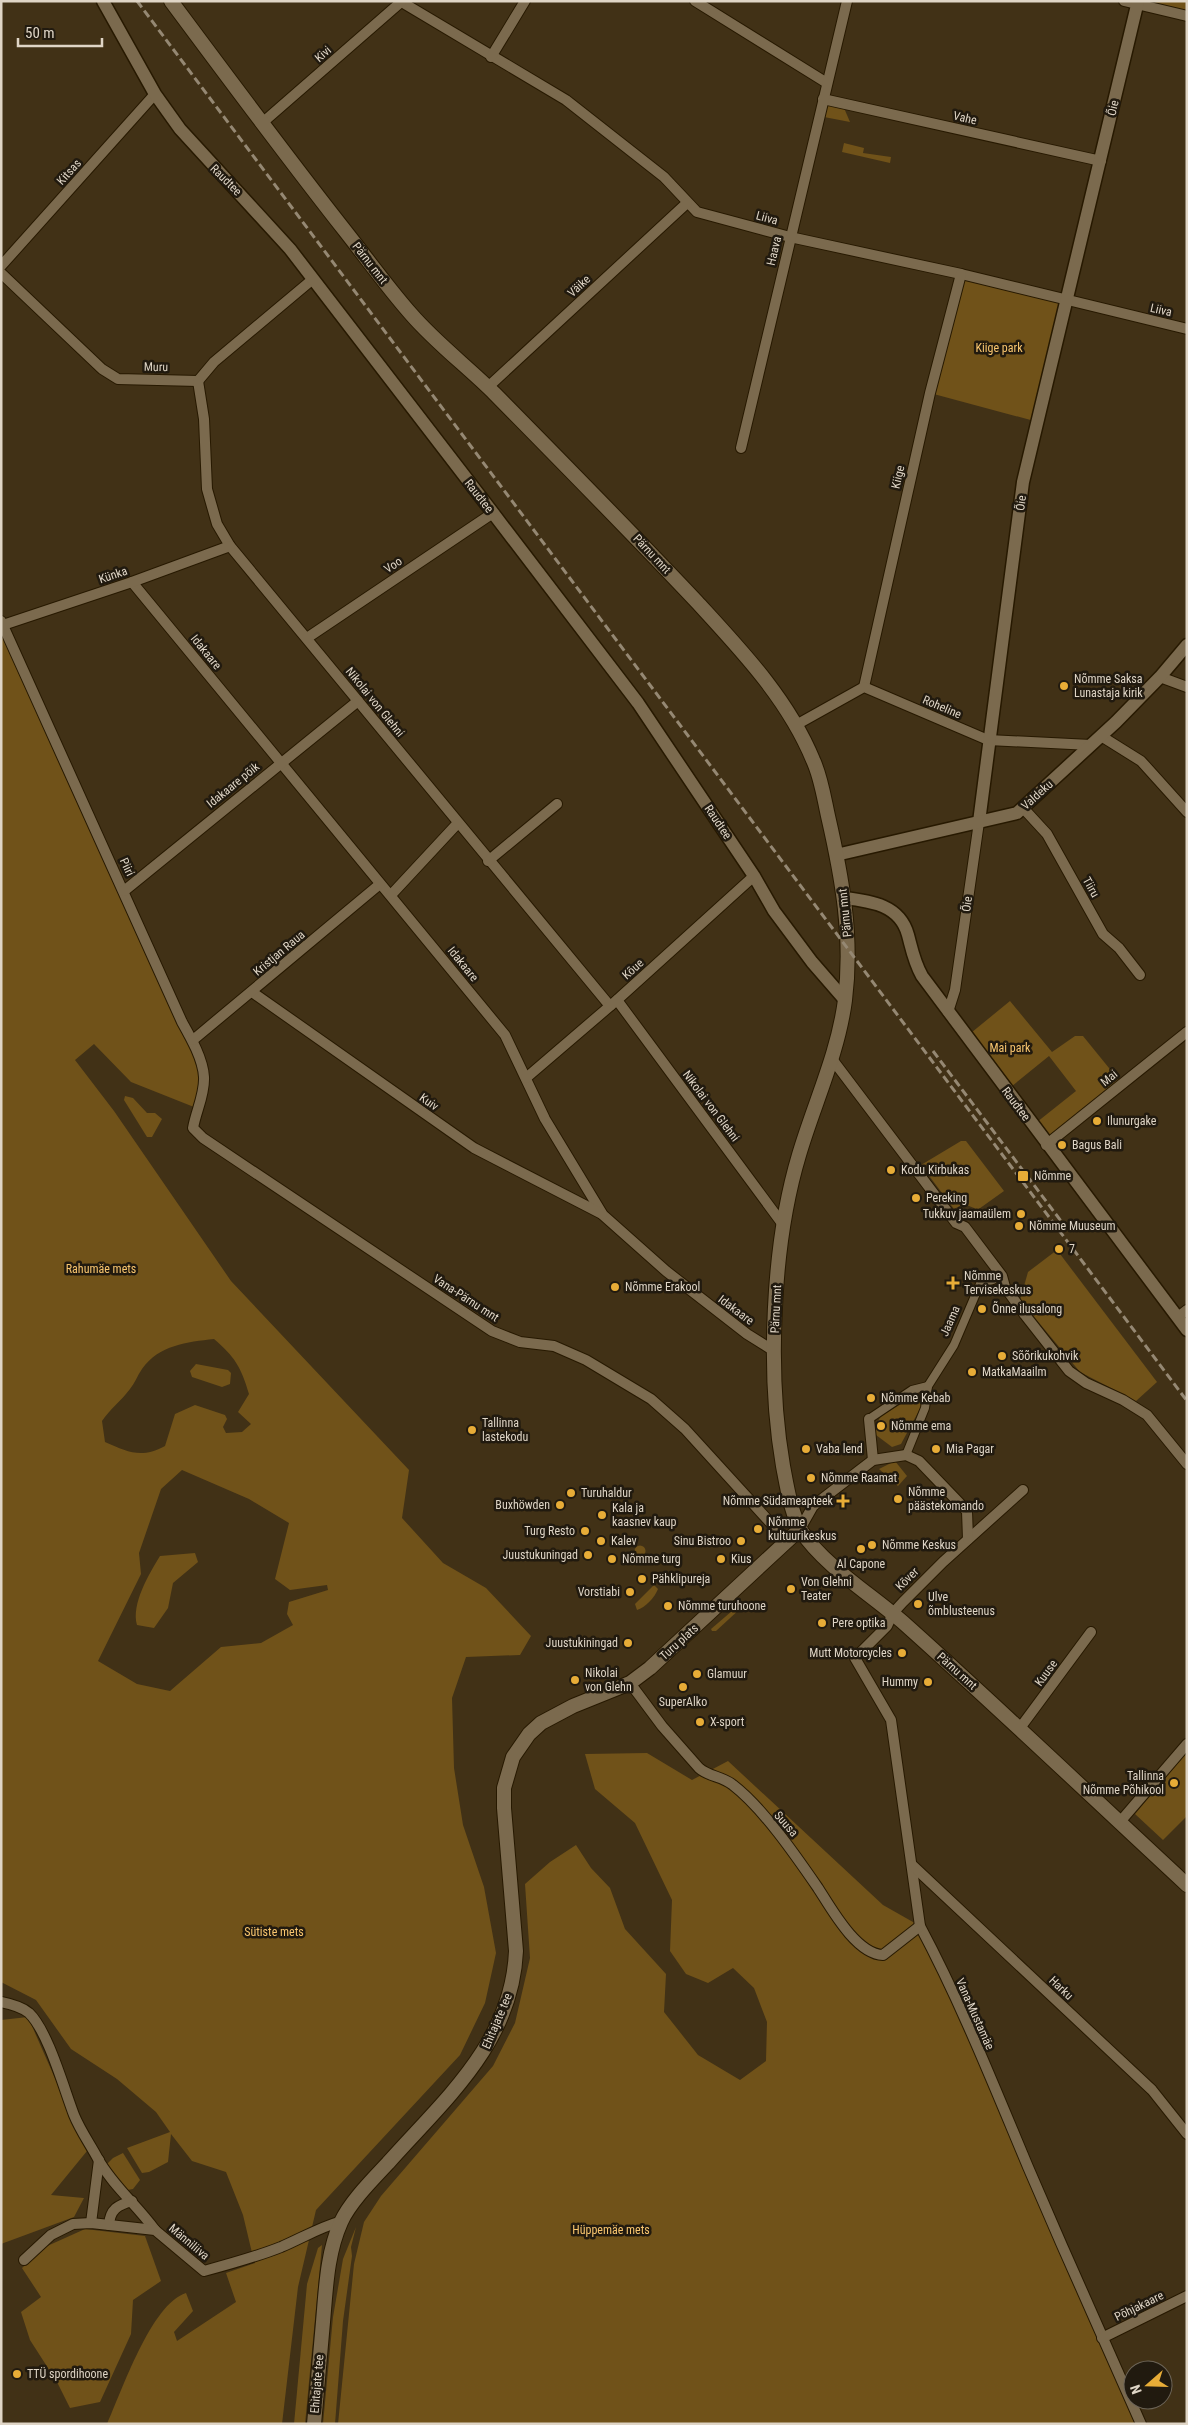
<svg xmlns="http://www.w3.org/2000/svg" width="1188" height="2425" viewBox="0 0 1188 2425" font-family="'Roboto Condensed',sans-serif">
  <rect width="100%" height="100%" fill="#413116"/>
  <g fill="#705219" fill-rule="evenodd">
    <path d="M1138,1H1187V16Z"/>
    <path d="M827,104L844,108L850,122L824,117Z"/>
    <path d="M844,143L864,148L863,153L891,157L890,163L842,152Z"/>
    <path d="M961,274L1068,301L1038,422L930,393Z"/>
    <path d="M1,621L204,1077L199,1109L131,1082L94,1044L75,1060L114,1111L231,1281L409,1470L402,1518L443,1563L486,1588L531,1636L520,1655L466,1657L452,1698L454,1768L463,1825L484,1887L496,1953L485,2003L460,2055L316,2210L298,2287L282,2424H107C122,2391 151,2304 186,2293L193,2311L174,2332L177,2341L236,2302L226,2273L255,2263L253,2257L243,2215L226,2172L192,2161L171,2134L168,2162L149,2172L142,2173L127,2148L170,2132L156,2112L117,2079L71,2049L36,2000L1,1982ZM214,1339C235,1357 241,1367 249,1394L238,1412L251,1424L242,1432L226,1433L223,1427L227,1419L225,1415L195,1405L175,1414L165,1446C141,1459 128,1452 105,1442L102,1421C110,1409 121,1401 130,1389C135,1383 137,1376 142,1369C159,1345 187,1342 214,1339ZM182,1470L249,1499L289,1523L275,1579L290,1590L327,1585L328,1590L289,1602L287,1614L293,1625L261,1643L221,1647L170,1691L137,1684L98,1661L141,1574L139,1553L161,1489Z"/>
    <path d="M1010,1001L1052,1052L1075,1036H1083L1122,1084L1046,1145L1032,1126L1076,1091L1049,1056L1006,1091L966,1037Z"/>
    <path d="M125,1096L133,1098L147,1113H155L162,1119L152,1137H147L124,1100Z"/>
    <path d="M961,1141H966L1004,1191L976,1211L974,1208L964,1204L954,1209L921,1165Z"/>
    <path d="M1057,1250L1157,1382L1136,1401L1080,1372L1020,1300L1028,1272Z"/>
    <path d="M196,1364L228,1370L231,1373L230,1384L222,1387L192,1377L190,1371Z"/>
    <path d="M911,1398H918L922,1401V1405L901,1444L892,1447L876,1435L874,1428L881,1416Z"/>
    <path d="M895,1461L907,1476L898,1486L879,1469Z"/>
    <circle cx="640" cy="1551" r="5.5"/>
    <path d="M195,1553L198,1562L173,1583L168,1608L154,1628L137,1625C131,1604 149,1574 160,1556Z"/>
    <path d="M654,1585L658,1589C655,1597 645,1608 637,1610L635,1604Z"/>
    <path d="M739,1605L741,1608L716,1631H712L711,1629Z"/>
    <path d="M1187,1752V1816L1163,1840L1135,1814Z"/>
    <path d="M647,1753L692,1780L728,1761L883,1905L920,1926L1141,2424H338L354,2264L364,2222L381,2196L493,2066L515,2023L530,1958L525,1884L550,1862L576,1845L591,1868L610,1888L625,1929L666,1974L664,2012L698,2055L740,2080L766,2061L767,2022L754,1988L733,1968L708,1983L686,1974L670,1951L672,1900L635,1823L595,1789L585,1754Z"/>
    <path d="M28,2017L87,2151L51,2195L84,2198L74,2217L1,2244V2020Z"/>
    <path d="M123,2153L140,2180L133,2189L122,2191L105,2166L113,2158Z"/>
    <path d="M356,2227L351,2247L352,2256L343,2321L335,2424H323L333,2317L343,2259Z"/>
    <path d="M85,2229L145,2236L161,2281L133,2300L131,2334L100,2402L70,2408L57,2382L30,2340L21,2312L41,2297L22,2268L45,2247Z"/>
    <path d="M322,2245L305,2424H294L307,2284L318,2248Z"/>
  </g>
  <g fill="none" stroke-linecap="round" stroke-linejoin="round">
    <g stroke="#271900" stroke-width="10">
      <g id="pedestrian">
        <path d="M869,1419L912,1390L928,1386"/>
        <path d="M906,1455L925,1408L928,1386L954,1345L980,1284L993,1280"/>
      </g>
    </g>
    <g stroke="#271900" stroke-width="12">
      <g id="minor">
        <path d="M400,1L566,100L664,177L697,212L790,237L961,274L1187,329"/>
        <path d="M695,1L827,83"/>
        <path d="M1124,1L1187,16"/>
        <path d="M491,57L525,1"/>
        <path d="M823,99L1101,161"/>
        <path d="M261,124L401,2"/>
        <path d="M1,266L155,94"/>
        <path d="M1,273L102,369L118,379L198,381L214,362L313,279"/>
        <path d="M198,381L204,419L207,489L217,524L230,546L610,1006"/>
        <path d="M488,387L687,203"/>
        <path d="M741,448L847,1"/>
        <path d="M132,582L505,1035L545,1119L603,1215L666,1271L747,1334L774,1351"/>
        <path d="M1,621L182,1022C191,1038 203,1059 204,1077C205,1094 196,1111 193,1128L203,1138L492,1331L520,1342L554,1346L586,1360L651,1399L685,1429L787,1541"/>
        <path d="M3,625L132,582L230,546"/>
        <path d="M307,638L493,513"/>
        <path d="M1160,677L1187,687"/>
        <path d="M864,687L930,393L961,274"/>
        <path d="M796,725L864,687L988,740L1091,745"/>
        <path d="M1101,736L1141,761L1187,812"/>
        <path d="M1024,809L1047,834L1103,934L1119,948L1140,975"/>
        <path d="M488,861L557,804"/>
        <path d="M124,891L358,701"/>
        <path d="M391,895L457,824"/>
        <path d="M252,992L474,1148L602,1214"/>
        <path d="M617,1000L784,1226"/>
        <path d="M948,1012L955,990L979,822"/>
        <path d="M193,1040L380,884"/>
        <path d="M832,1059L956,1223L965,1227L1002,1276L1005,1287L1025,1315L1069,1371L1086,1383L1123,1400L1147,1415L1187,1464"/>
        <path d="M526,1078L617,1000L754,876"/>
        <path d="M1046,1145L1187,1032"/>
        <path d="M1178,1317L1187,1310"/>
        <path d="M869,1419L873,1460"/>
        <path d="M1023,1490L943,1562L903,1602L893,1613L887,1626L855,1658L891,1720L920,1926C961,2003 994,2086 1028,2167C1065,2253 1103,2339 1141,2424"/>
        <path d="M800,1529L813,1506L873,1460L906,1455L919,1461L967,1511L968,1539"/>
        <path d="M630,1683L662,1726L699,1768C709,1777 722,1776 733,1785C763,1808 796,1856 818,1888C831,1908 856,1954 883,1955L920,1926"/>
        <path d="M1020,1728L1091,1632"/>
        <path d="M1119,1823L1187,1744"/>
        <path d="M912,1865L1152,2090L1187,2134"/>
        <path d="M1,2002C11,2004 22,2007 29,2013C48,2031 64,2089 74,2115C80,2130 90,2144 98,2159C113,2186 137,2205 155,2230"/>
        <path d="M91,2223L99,2160"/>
        <path d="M109,2225C110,2209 118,2205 132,2201"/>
        <path d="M24,2260L51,2235L73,2224L91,2223L155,2230L204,2271C230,2264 256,2257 281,2247C302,2238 320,2227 342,2221"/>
        <path d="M1102,2338L1187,2296"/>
      </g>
    </g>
    <g stroke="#271900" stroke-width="15">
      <g id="tertiary">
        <path d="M103,1L155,94L180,129L290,249L493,513L638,703L754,876L774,911L812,962L845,1000"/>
        <path d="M979,822L1023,482L1138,1"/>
        <path d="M836,855L1017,813L1116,722L1160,677L1187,645"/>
        <path d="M844,898C871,901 900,905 908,935C912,950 914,962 922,976L1187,1330"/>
      </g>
    </g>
    <g stroke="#271900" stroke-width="16">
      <g id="secondary">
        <path d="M171,1C229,79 286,156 346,232C368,260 388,288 411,314C436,343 468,367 495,394C563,463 631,532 697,602C741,650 788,699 813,760C821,777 824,798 828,816C842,877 853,937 845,1000C838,1054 814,1104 799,1155C772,1245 767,1373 783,1466C787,1487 791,1514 802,1532C824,1566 875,1597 906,1625C1001,1710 1093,1798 1187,1885"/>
        <path d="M314,2424C317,2390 320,2356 323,2322C326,2288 327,2253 341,2222C350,2202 373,2179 388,2163C445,2099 512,2043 516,1951L504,1808V1788L513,1757L529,1734L541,1723L573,1706L630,1683L650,1668L800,1529"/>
      </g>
    </g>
    <use href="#pedestrian" stroke="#7b6a4e" stroke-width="8"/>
    <use href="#minor" stroke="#7b6a4e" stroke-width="10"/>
    <use href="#tertiary" stroke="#7b6a4e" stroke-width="12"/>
    <use href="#secondary" stroke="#7b6a4e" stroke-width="14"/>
    <g stroke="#958873" stroke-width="3" stroke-dasharray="8 4" stroke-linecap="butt">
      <path d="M137,1L1187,1401"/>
      <path d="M933,1051L1064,1225"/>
    </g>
  </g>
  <g fill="#e7ac37" stroke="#211a0f" stroke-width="2">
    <circle cx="1064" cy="686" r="5"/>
    <circle cx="1097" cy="1121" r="5"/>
    <circle cx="1062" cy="1145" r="5"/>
    <circle cx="891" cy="1170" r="5"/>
    <rect x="1017" y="1170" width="12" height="12" rx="2.5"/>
    <circle cx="916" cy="1198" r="5"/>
    <circle cx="1021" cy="1214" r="5"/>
    <circle cx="1019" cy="1226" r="5"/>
    <circle cx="1059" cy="1249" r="5"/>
    <path d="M950.5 1275.5h5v5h5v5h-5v5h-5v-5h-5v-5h5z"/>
    <circle cx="615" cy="1287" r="5"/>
    <circle cx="982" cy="1309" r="5"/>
    <circle cx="1002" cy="1356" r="5"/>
    <circle cx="972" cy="1372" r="5"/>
    <circle cx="871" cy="1398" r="5"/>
    <circle cx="881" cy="1426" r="5"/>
    <circle cx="472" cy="1430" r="5"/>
    <circle cx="806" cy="1449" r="5"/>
    <circle cx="936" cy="1449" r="5"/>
    <circle cx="811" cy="1478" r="5"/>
    <circle cx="571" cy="1493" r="5"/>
    <circle cx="898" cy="1499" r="5"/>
    <path d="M840.5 1493.5h5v5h5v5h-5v5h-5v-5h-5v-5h5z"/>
    <circle cx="560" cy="1505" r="5"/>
    <circle cx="602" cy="1515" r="5"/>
    <circle cx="758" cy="1529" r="5"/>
    <circle cx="585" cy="1531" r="5"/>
    <circle cx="601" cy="1541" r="5"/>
    <circle cx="741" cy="1541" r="5"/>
    <circle cx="872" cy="1545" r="5"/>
    <circle cx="861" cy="1549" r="5"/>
    <circle cx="588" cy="1555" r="5"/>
    <circle cx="612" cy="1559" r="5"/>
    <circle cx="721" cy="1559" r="5"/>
    <circle cx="642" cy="1579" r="5"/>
    <circle cx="791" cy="1589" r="5"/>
    <circle cx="630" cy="1592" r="5"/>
    <circle cx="918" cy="1604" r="5"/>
    <circle cx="668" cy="1606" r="5"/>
    <circle cx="822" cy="1623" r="5"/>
    <circle cx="628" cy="1643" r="5"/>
    <circle cx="902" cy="1653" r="5"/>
    <circle cx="697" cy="1674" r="5"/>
    <circle cx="575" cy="1680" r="5"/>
    <circle cx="928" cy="1682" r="5"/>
    <circle cx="683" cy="1687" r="5"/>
    <circle cx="700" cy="1722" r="5"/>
    <circle cx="1174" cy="1783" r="5"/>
    <circle cx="17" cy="2374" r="5"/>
  </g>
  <g text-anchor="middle" stroke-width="5" stroke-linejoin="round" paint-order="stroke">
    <g font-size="12" fill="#dfd5c6" stroke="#211a0f">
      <text transform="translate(323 54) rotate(-41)" y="4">Kivi</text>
      <text transform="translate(1113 108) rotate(-77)" y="4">Õie</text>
      <text transform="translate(965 118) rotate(13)" y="4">Vahe</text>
      <text transform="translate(69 172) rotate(-48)" y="4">Kitsas</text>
      <text transform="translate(226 180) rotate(45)" y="4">Raudtee</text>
      <text transform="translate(767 218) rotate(15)" y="4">Liiva</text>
      <text transform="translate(774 251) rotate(-77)" y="4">Haava</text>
      <text transform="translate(370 263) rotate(52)" y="4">Pärnu mnt</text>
      <text transform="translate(579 286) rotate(-43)" y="4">Väike</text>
      <text transform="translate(1161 310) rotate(13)" y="4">Liiva</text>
      <text transform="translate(156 367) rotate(1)" y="4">Muru</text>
      <text transform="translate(898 477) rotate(-77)" y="4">Kiige</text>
      <text transform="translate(479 496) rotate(52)" y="4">Raudtee</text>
      <text transform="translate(1021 503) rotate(-82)" y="4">Õie</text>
      <text transform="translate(652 554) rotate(47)" y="4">Pärnu mnt</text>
      <text transform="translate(393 565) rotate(-34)" y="4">Voo</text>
      <text transform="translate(113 575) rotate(-19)" y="4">Künka</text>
      <text transform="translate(206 652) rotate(51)" y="4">Idakaare</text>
      <text transform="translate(375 702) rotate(51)" y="4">Nikolai von Glehni</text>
      <text transform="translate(942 707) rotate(23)" y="4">Roheline</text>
      <text transform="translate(233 785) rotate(-39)" y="4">Idakaare põik</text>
      <text transform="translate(1037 795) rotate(-42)" y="4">Valdeku</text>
      <text transform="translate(718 822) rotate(56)" y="4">Raudtee</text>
      <text transform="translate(127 867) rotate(65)" y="4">Piiri</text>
      <text transform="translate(1091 887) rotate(61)" y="4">Tiiru</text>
      <text transform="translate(967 904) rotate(-82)" y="4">Õie</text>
      <text transform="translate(845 913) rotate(-96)" y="4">Pärnu mnt</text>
      <text transform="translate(279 953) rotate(-40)" y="4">Kristjan Raua</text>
      <text transform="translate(463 964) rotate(51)" y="4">Idakaare</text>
      <text transform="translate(633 969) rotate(-42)" y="4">Kõue</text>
      <text transform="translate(1109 1078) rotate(-39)" y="4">Mai</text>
      <text transform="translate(429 1102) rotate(35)" y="4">Kuiv</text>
      <text transform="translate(1016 1104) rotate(53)" y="4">Raudtee</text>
      <text transform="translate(711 1106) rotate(53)" y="4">Nikolai von Glehni</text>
      <text transform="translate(466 1298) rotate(33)" y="4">Vana-Pärnu mnt</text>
      <text transform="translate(776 1309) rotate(-87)" y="4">Pärnu mnt</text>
      <text transform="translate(736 1310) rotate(37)" y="4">Idakaare</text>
      <text transform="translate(950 1321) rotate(-66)" y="4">Jaama</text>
      <text transform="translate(907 1579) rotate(-45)" y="4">Kõver</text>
      <text transform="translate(679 1642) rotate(-42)" y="4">Turu plats</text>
      <text transform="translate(957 1671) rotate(42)" y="4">Pärnu mnt</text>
      <text transform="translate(1046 1673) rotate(-54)" y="4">Kuuse</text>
      <text transform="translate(786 1824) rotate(49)" y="4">Suusa</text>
      <text transform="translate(1061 1988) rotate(44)" y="4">Harku</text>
      <text transform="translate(975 2014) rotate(66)" y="4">Vana-Mustamäe</text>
      <text transform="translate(497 2021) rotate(-67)" y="4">Ehitajate tee</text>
      <text transform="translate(189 2242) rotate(40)" y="4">Männiliiva</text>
      <text transform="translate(1139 2306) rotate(-26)" y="4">Põhjakaare</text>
      <text transform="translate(317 2384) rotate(-85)" y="4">Ehitajate tee</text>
    </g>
    <g font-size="12" fill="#f9c66f" stroke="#211a0f">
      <text x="999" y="352">Kiige park</text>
      <text x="1010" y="1052">Mai park</text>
      <text x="101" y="1273">Rahumäe mets</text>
      <text x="274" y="1936">Sütiste mets</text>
      <text x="611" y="2234">Hüppemäe mets</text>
    </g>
    <g font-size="12" fill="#dfd5c6" stroke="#211a0f" text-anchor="start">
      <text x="1074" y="683">Nõmme Saksa<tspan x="1074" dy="14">Lunastaja kirik</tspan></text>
      <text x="1107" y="1125">Ilunurgake</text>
      <text x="1072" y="1149">Bagus Bali</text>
      <text x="901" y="1174">Kodu Kirbukas</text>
      <text x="1034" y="1180">Nõmme</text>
      <text x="926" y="1202">Pereking</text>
      <text x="1011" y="1218" text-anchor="end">Tukkuv jaamaülem</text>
      <text x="1029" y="1230">Nõmme Muuseum</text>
      <text x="1069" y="1253">7</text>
      <text x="964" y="1280">Nõmme<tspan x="964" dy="14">Tervisekeskus</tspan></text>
      <text x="625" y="1291">Nõmme Erakool</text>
      <text x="992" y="1313">Õnne ilusalong</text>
      <text x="1012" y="1360">Sõõrikukohvik</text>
      <text x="982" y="1376">MatkaMaailm</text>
      <text x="881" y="1402">Nõmme Kebab</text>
      <text x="482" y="1427">Tallinna<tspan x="482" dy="14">lastekodu</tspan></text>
      <text x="891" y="1430">Nõmme ema</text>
      <text x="816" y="1453">Vaba lend</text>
      <text x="946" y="1453">Mia Pagar</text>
      <text x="821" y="1482">Nõmme Raamat</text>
      <text x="908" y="1496">Nõmme<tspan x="908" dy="14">päästekomando</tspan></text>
      <text x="581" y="1497">Turuhaldur</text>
      <text x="833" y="1505" text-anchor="end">Nõmme Südameapteek</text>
      <text x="550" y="1509" text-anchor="end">Buxhöwden</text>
      <text x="612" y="1512">Kala ja<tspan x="612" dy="14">kaasnev kaup</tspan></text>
      <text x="768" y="1526">Nõmme<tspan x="768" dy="14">kultuurikeskus</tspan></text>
      <text x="575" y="1535" text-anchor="end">Turg Resto</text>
      <text x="611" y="1545">Kalev</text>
      <text x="731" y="1545" text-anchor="end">Sinu Bistroo</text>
      <text x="882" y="1549">Nõmme Keskus</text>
      <text x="578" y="1559" text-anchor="end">Juustukuningad</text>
      <text x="622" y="1563">Nõmme turg</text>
      <text x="731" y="1563">Kius</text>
      <text x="861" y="1568" text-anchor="middle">Al Capone</text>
      <text x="652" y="1583">Pähklipureja</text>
      <text x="801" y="1586">Von Glehni<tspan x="801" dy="14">Teater</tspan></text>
      <text x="620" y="1596" text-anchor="end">Vorstiabi</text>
      <text x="928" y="1601">Ulve<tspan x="928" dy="14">õmblusteenus</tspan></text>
      <text x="678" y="1610">Nõmme turuhoone</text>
      <text x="832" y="1627">Pere optika</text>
      <text x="618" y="1647" text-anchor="end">Juustukiningad</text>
      <text x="892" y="1657" text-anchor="end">Mutt Motorcycles</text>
      <text x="585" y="1677">Nikolai<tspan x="585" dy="14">von Glehn</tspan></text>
      <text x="707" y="1678">Glamuur</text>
      <text x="918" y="1686" text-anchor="end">Hummy</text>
      <text x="683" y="1706" text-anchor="middle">SuperAlko</text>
      <text x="710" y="1726">X-sport</text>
      <text x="1164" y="1780" text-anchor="end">Tallinna<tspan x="1164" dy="14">Nõmme Põhikool</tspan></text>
      <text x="27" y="2378">TTÜ spordihoone</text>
    </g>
  </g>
  <rect width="1188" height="2425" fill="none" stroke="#dfd5c6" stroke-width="5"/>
  <g transform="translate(1148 2385) rotate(250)"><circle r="24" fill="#211a0f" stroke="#6d6558"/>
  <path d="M0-4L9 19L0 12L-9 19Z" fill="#e7ac37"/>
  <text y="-8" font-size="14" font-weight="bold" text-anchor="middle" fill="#dfd5c6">N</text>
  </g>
  <path d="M18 38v8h84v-8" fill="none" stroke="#dfd5c6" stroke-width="2.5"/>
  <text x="25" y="38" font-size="15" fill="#dfd5c6" stroke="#211a0f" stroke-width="4" paint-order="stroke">50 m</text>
</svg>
